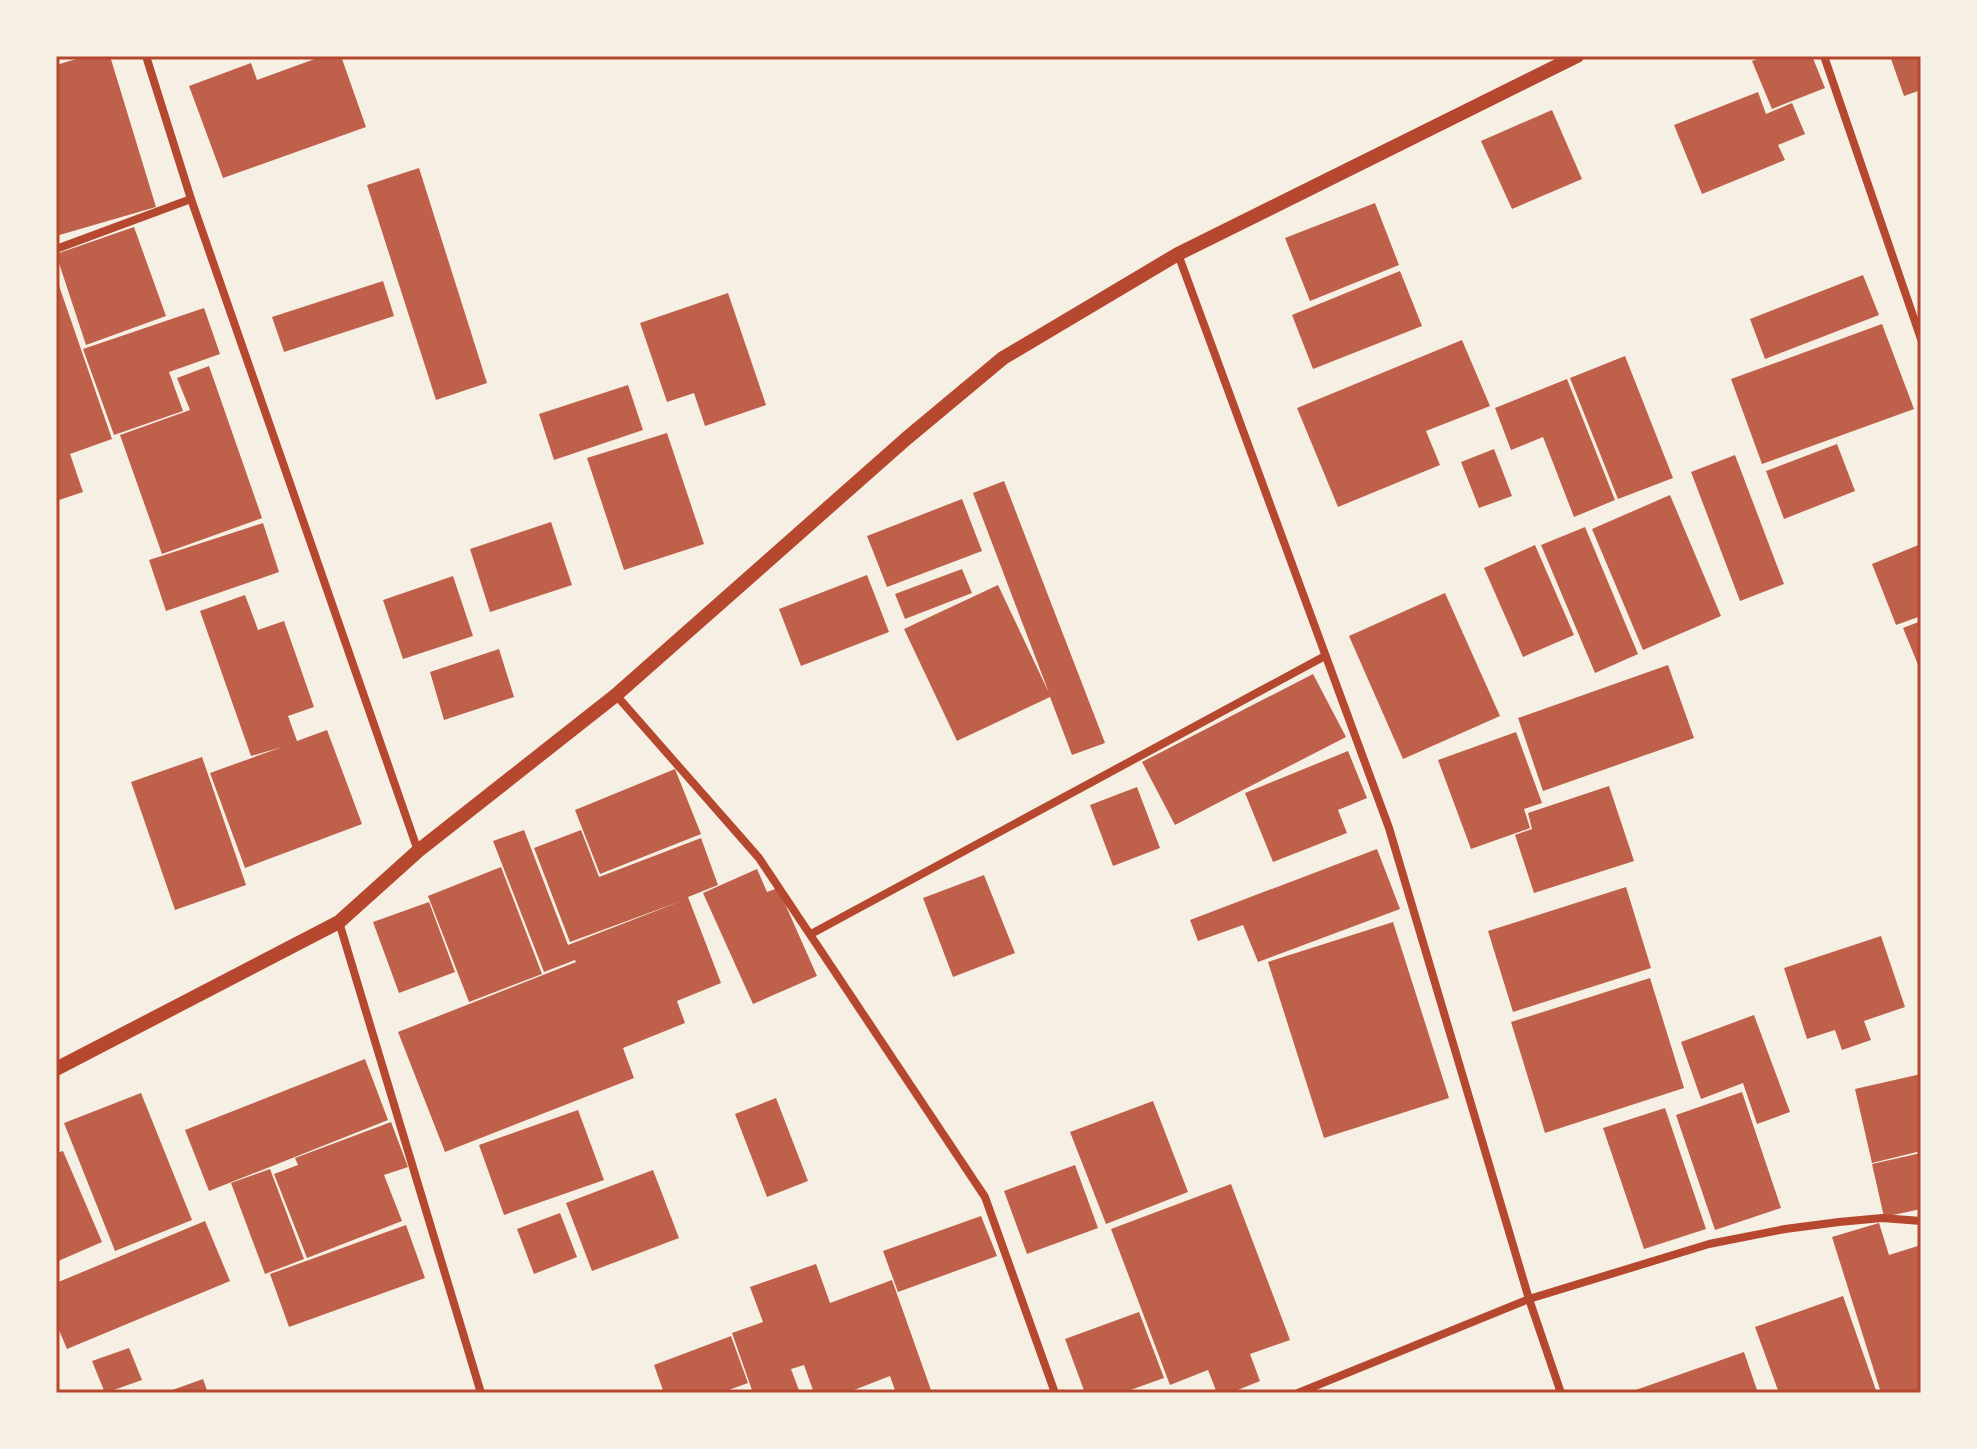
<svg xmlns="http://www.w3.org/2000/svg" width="1977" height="1449" viewBox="0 0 1977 1449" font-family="'Nunito Sans',sans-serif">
  <rect width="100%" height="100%" fill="#f6efe4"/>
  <g fill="#bf614a">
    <path d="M79,56H110L156,207L56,236V65L80,58Z"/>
    <path d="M323,56H341L366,127L223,178L189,86L251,63L257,80Z"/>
    <path d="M1766,56H1812L1825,88L1772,109L1752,61Z"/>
    <path d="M1890,56H1921V90L1904,96Z"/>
    <path d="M1758,92L1766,114L1792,103L1805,134L1778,145L1785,160L1702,194L1674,125Z"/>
    <path d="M1552,110L1582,179L1512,209L1481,141Z"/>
    <path d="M419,168L487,383L436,400L367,185Z"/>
    <path d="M1375,203L1399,265L1310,301L1285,238Z"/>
    <path d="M134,227L166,316L86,345L56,254Z"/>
    <path d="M1400,271L1422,326L1313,369L1292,315Z"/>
    <path d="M1863,275L1879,315L1765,359L1750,319Z"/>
    <path d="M56,277L112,439L70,454L83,492L56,501Z"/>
    <path d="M383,281L394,316L284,352L272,317Z"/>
    <path d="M728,293L766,405L705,426L694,393L667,402L640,323Z"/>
    <path d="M204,308L220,354L169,372L183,411L114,435L83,349Z"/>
    <path d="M1882,324L1914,409L1762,464L1731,379Z"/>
    <path d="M1462,340L1490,406L1426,431L1440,465L1338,507L1297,408Z"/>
    <path d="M1625,356L1673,478L1618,499L1570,378Z"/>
    <path d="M209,366L262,518L162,554L120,435L190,410L177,378Z"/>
    <path d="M1567,379L1615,500L1574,517L1543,437L1511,450L1495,408Z"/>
    <path d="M628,385L643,430L554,460L539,414Z"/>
    <path d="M667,433L704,544L624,570L587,458Z"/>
    <path d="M1837,444L1855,491L1784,519L1766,471Z"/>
    <path d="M1494,449L1512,496L1479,508L1461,462Z"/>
    <path d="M1735,455L1784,584L1740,601L1691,472Z"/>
    <path d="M1004,481L1105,743L1072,755L1050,697L957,741L904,629L998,585L1049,693L973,493Z"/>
    <path d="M1670,495L1721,616L1643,650L1592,529Z"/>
    <path d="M962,499L982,551L887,587L867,536Z"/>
    <path d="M551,522L572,585L490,612L470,549Z"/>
    <path d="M263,523L279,572L166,611L149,560Z"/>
    <path d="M1585,527L1638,654L1595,673L1541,545Z"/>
    <path d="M1921,544V616L1896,625L1872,564Z"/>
    <path d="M1535,545L1574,635L1523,657L1484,568Z"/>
    <path d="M962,569L972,593L905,619L895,594Z"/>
    <path d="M867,575L889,632L801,666L779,609Z"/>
    <path d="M453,576L473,636L403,659L383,600Z"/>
    <path d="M1445,593L1500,716L1403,759L1349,636Z"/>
    <path d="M245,595L258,630L284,621L314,707L288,716L297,741L327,730L362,824L245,868L210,773L282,747L251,756L200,611Z"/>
    <path d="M1921,621V672L1903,628Z"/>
    <path d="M499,649L514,697L444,720L430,672Z"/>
    <path d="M1668,665L1694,738L1543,791L1518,718Z"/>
    <path d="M1313,674L1346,737L1175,825L1142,762Z"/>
    <path d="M1516,732L1542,803L1524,809L1530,828L1471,849L1438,760Z"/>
    <path d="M1348,751L1367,798L1338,810L1347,833L1273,862L1245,793Z"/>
    <path d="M202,757L246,885L175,910L131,782Z"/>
    <path d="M675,769L701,834L600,874L575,810Z"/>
    <path d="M1609,786L1634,861L1534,893L1515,835L1532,829L1528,813Z"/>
    <path d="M1137,787L1160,848L1113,866L1090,805Z"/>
    <path d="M524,830L568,945L684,900L570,942L534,848L581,830L599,877L701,838L718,885L688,897L721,983L677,1001L685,1023L623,1048L634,1078L445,1152L398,1032L576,962L575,960L544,972L493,841Z"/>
    <path d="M1377,849L1400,909L1258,962L1243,925L1198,941L1190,920Z"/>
    <path d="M501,867L542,974L469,1002L428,896Z"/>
    <path d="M757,869L767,892L778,888L817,976L753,1004L703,893Z"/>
    <path d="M984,875L1015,953L953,977L923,898Z"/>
    <path d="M1626,887L1651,968L1513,1012L1488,931Z"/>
    <path d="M429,902L455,972L399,993L373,922Z"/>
    <path d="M1393,922L1449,1098L1324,1138L1268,962Z"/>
    <path d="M1881,936L1905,1007L1864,1021L1871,1040L1842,1050L1835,1030L1807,1039L1784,968Z"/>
    <path d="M1650,978L1684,1088L1545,1133L1511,1022Z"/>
    <path d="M1754,1015L1790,1112L1757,1124L1743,1083L1701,1099L1681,1042Z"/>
    <path d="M365,1059L388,1120L209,1191L185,1130Z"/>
    <path d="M1921,1074V1151L1872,1163L1855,1089Z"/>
    <path d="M1742,1092L1781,1208L1715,1230L1676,1115Z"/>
    <path d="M141,1093L192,1220L115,1251L64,1123Z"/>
    <path d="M776,1098L808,1181L767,1197L735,1114Z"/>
    <path d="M1153,1101L1188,1192L1106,1224L1070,1132Z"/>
    <path d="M1665,1108L1706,1229L1644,1249L1603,1128Z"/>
    <path d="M578,1110L604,1180L504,1215L479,1145Z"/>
    <path d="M391,1122L408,1167L384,1175L402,1221L307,1258L274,1174L298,1165L295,1158Z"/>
    <path d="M63,1151L102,1242L56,1262V1153Z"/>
    <path d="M1921,1153V1209L1884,1217L1872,1164Z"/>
    <path d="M1075,1165L1098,1228L1027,1254L1004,1191Z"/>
    <path d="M270,1169L304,1259L265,1274L231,1183Z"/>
    <path d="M653,1170L679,1238L592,1271L566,1203Z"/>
    <path d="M1231,1184L1290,1340L1250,1354L1260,1381L1230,1393H1217L1208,1370L1170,1385L1111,1229Z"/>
    <path d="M560,1213L577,1257L534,1274L517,1229Z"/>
    <path d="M981,1216L997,1256L898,1292L883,1251Z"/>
    <path d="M205,1221L230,1281L67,1349L56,1323V1283Z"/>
    <path d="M1879,1223L1889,1255L1921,1245V1393H1881L1832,1237Z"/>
    <path d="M406,1225L425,1278L289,1327L270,1274Z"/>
    <path d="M816,1264L830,1303L892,1280L932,1393H896L890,1376L854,1390L855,1393H814L804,1365L791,1369L800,1393H753L732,1333L763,1322L750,1287Z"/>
    <path d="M1843,1296L1877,1393H1779L1755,1327Z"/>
    <path d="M1139,1312L1164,1378L1122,1393H1085L1065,1339Z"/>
    <path d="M731,1336L748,1383L720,1393H664L654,1365Z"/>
    <path d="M129,1348L142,1380L105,1393L92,1361Z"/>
    <path d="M1744,1352L1758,1393H1627Z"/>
    <path d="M203,1379L208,1393H164Z"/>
  </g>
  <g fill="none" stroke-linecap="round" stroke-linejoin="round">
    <g stroke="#b5482f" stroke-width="8">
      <path d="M146,56L191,199L418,851"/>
      <path d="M1824,56L1921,339"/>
      <path d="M56,249L191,199"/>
      <path d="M1178,254L1389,828L1529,1299L1561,1393"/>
      <path d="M616,695L759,858L985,1197L1055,1393"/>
      <path d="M339,922L481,1393"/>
      <path d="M811,934L1325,656"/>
      <path d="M1298,1393L1529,1299L1709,1244L1785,1229L1839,1222L1882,1218L1921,1221"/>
    </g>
    <path stroke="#b5482f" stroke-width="14" d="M56,1069L339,922L418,851L616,695L907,438L1003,358L1178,254L1577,56"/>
  </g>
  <rect width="1977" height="1449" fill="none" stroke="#f6efe4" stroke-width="116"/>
  <rect x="58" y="58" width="1861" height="1333" fill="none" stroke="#b5482f" stroke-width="3"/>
</svg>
